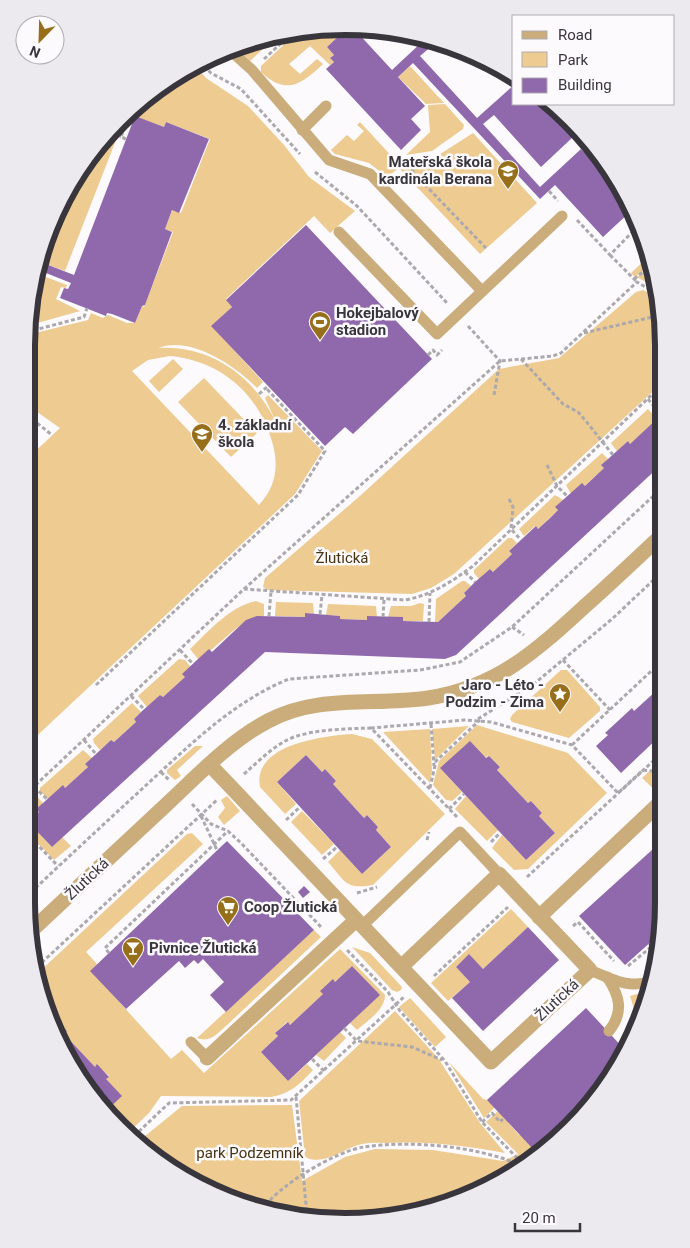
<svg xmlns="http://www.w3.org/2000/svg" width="690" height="1248" viewBox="0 0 690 1248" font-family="Roboto,sans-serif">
  <rect width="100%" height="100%" fill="#fcfafd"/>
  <g fill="#eecb90" fill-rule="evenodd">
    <path d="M343,32L327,47L334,55L330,58L334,62L330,65L310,46L289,64L300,74L317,59L323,64C302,84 286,96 261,72V66L294,35Z"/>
    <path d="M277,36L250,61L238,49L262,37Z"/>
    <path d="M410,66L444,103L426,104L398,77Z"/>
    <path d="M198,69L206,78L248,106L284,145L309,177L355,211L330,233L314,216L226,299L232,307L212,326L263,382L257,388C236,366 190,335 158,348C210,345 252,375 275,420L265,398L268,395L322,451L295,494L26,746V724L31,720L26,716L27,459L60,428L27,405V335L88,320L91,313L103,318L108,315L127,323H135L142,306L144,307L173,232L165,229L172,210L181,213L210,139L166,122L164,127L133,116L151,92ZM170,356C222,361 260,395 273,445C279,468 275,488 259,505L132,371L148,360Z"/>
    <path d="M445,104L464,125L463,129L432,151L406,155L430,132L428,105Z"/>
    <path d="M360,122L397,162L434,158L473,133L537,203L480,254L399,168L387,177L369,163L335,154L331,150L347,135L354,141L364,131L357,125Z"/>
    <path d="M111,138L116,140L65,271L38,261L69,186Z"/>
    <path d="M650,255L652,264L635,277L631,273Z"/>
    <path d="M652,265L658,289L637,277Z"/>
    <path d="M35,273L67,285L66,288L61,287L56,299L80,311L27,326Z"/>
    <path d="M643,290L660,298L661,304V384L454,574L431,588L412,594L268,590L263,587L265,578L361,495L499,369L559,358L636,292Z"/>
    <path d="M173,359L183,369L159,392L149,381Z"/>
    <path d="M204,378L257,433L231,457L178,402Z"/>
    <path d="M648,409L657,419L630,444L628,441L617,451L611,443Z"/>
    <path d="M602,453L608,459L602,465L604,468L585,486L571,494L566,485Z"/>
    <path d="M555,495L563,500L556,507L558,510L538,529L535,526L524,536L519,529Z"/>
    <path d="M508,538H512L517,543L509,551L512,554L493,572L490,569L479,579L474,573V570Z"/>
    <path d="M462,581H465L471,586L464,593L466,596L438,622H435L436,599Z"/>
    <path d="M256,601L264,604V616C241,616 219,648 198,659L190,649C210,630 229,607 256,601Z"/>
    <path d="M276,602L313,603L314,614L305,613V617L275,616Z"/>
    <path d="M420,603L424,604L423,621H403V617H388L391,606H411Z"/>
    <path d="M328,604L376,606L377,617L367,620L340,619V616L326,615Z"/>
    <path d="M179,659L185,660L190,666L185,677L163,697L160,695L147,707L138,696Z"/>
    <path d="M561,670H567L600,707V711L569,738L512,722L510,719L512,715Z"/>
    <path d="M132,703L141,712L134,719L136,722L114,742L111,740L100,750L94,743L93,739Z"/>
    <path d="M477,725L568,753L607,793L528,869L514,870L492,848L502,835L526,860L555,833L539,816L542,813L531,801L528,803L497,770L500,767L489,756L441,769L462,792L452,801L446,800L433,785L439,761Z"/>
    <path d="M469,726L435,760L432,729Z"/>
    <path d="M430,729L432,771L430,783L383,732Z"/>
    <path d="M352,734L372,739L445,814L373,885C345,890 345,881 328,862L340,850L362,874L391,847L376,830L378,827L367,815L364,818L333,784L336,781L325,769L322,772L306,755L277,782L296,804L285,814L260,787C252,744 324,736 352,734Z"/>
    <path d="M195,746H203L177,770L181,776L175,780L167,773V770Z"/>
    <path d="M83,750L92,758L85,764L88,767L65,788L63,786L48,799L40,791V788Z"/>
    <path d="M663,759V798L642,778Z"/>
    <path d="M35,794L43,803L37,809L39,812L29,823L52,847L62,837L71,846L54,860L26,831V801Z"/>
    <path d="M227,796L240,811L224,825L218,817L225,808L221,800Z"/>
    <path d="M466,796L498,830L487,841L455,809Z"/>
    <path d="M302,811L334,844L322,855L291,822Z"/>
    <path d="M192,833L203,844L86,952L97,964L91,971L171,1059L182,1050L204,1073L340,949L385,995C385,1010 367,1021 357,1030L350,1023L379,995L352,966L335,982L333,980L321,990L323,994L290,1025L287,1022L275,1033L278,1036L261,1052L288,1081L307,1064L313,1070C300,1084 290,1094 271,1097L161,1096L149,1113L129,1132L106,1111V1079L109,1076L97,1065L95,1067L64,1034L66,1031L55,1019L52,1021L51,1020L43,1006L38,973L187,834Z"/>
    <path d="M511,909L528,927L483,969L469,955L456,967L470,982L448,1001L431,983Z"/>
    <path d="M314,930L321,937L227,1025C217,1034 210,1043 197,1038Z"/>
    <path d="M352,947L370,953L402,987L401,990L397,992L392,990Z"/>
    <path d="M651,990L638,1022L630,996Z"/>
    <path d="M410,998L446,1037L435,1047L399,1007Z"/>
    <path d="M395,1011L438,1058L480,1123L505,1153C466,1146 429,1141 389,1143C381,1143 371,1142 362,1144C343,1148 324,1167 305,1157L299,1101Z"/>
    <path d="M340,1032L346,1038L324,1061L316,1055Z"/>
    <path d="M449,1062L483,1099L487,1100L495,1107L484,1118Z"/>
    <path d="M608,1079L555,1142L467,1197L366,1221L263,1211L168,1168L139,1141L182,1106L292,1105L302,1181L345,1157L375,1149L433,1150L503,1161L518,1154L486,1122L498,1111L519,1135Z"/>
  </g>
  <g fill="#8f69ac">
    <path d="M356,31L392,70L423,41L433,45L420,56L477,118L514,85V104H543L573,137L541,167L494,115L483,124L540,187L581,149L623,194L631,211L603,237L555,185L540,199L413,63L398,77L425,106L411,119L421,130L401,150L326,69L334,62L330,58L334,55L327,47L343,32Z"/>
    <path d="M135,116L164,127L166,122L209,139L179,213L172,210L165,229L172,232L145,305L142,306L135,323L112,314L107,313L106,316L60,298L64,288L68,289L71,283L36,269L38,261L74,275Z"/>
    <path d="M306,225L432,359L353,434L345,427L325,446L211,326L232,307L226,300Z"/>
    <path d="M661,415L662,464L456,655L445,659L265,652L52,847L28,822L39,812L36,809L43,803L63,785L65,788L88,767L85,764L96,754L111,740L114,742L136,722L134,719L141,712L160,695L163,697L185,677L182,674L198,659L209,649L212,652L246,620L257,616L305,617V613L340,616V619L367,620V616L403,617V621L438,622L466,596L464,593L475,582L490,569L493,572L512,554L509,551L536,526L538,529L549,519L558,510L555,507L582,483L585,486L604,468L601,465L608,459L628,441L630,444Z"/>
    <path d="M662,680V734L621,773L596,746L608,735L605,733L632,708L634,711L656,691L653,688Z"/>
    <path d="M470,741L486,758L489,756L500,767L497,770L528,803L531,801L542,813L539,816L555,833L526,860L440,768Z"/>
    <path d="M306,755L322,772L325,769L336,781L333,784L364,818L367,815L378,827L376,830L391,847L362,874L277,782Z"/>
    <path d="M663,840L662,932L625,965L579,916Z"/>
    <path d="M227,841L314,930L226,1012L210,995L224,982L203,959L198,964L194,960L185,968L179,961L126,1009L90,971Z"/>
    <path d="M304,886L310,892L303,898L298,892Z"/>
    <path d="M528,927L559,960L483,1031L452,998L470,982L456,967L469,954L483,969Z"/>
    <path d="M352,966L380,995L288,1081L261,1052L278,1036L275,1033L288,1022L290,1025L323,994L320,991L333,979L335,982Z"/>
    <path d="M586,1008L626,1051L621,1062L608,1079L533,1149L487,1100Z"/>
    <path d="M55,1019L67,1031L64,1034L95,1067L97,1064L109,1077L106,1079L122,1096L106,1111L92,1097L52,1022Z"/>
  </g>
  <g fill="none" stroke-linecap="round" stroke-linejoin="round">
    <g stroke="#aca9ae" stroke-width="3" stroke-dasharray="4 2.5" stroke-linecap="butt">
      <path d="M264,59L290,35"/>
      <path d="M204,66L211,73L241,89L300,154"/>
      <path d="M114,134L121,137"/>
      <path d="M126,139L121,137L128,118"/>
      <path d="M402,161L486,248"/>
      <path d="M412,171L422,160"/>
      <path d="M315,172L357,206L447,303"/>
      <path d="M549,191L558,201"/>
      <path d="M577,220L610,255L638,226"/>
      <path d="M610,255L637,282"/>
      <path d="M634,279L652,265"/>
      <path d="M468,326L500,361L494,395"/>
      <path d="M27,332L84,317L87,308"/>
      <path d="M584,333L661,315"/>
      <path d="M428,355L433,350L437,355L442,350"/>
      <path d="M521,359L563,404L578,412L585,420L613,455"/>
      <path d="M259,394L268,386"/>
      <path d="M648,399L661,415"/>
      <path d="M27,415L52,435"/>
      <path d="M547,465L557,486L568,497"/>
      <path d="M509,499L513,507L511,529L521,540"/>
      <path d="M465,572L475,582"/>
      <path d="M244,589L500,361L553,356L561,353L637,282L659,295"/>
      <path d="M320,614L322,595"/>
      <path d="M269,616L271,591"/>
      <path d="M383,617L384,599"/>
      <path d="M429,622L430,593"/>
      <path d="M512,627L524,635"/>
      <path d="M180,650L193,664"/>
      <path d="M563,660L610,710"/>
      <path d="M655,667L662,675"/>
      <path d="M96,685L298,495L325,451L266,388"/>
      <path d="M131,696L144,709"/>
      <path d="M478,719L535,683L612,619L662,572"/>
      <path d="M431,724L434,766"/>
      <path d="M84,740L96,754"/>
      <path d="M572,745L662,661"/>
      <path d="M161,772L169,780"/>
      <path d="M244,774C259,761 275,744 294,737C318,729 346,729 371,728"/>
      <path d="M34,787L47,799"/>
      <path d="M430,788L436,761L480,720"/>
      <path d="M26,794L244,589L405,600C432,595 451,582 473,566L661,386"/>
      <path d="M192,804L211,824L228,831L241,843L322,928"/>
      <path d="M449,809L464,794"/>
      <path d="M201,816L217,850"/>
      <path d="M457,817L371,728L465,720L491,722L572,745L618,793L643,770L663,772"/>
      <path d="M286,820L300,807"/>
      <path d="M26,833L58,866"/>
      <path d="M427,840L429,832"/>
      <path d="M491,842L500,833"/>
      <path d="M26,846L33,840"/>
      <path d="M323,859L337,847"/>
      <path d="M527,877L663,752"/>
      <path d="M357,893L377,887"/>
      <path d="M26,897C65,860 104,824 143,788C188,747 232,702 289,679L420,670L460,662L512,627L662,488"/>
      <path d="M573,926L578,922L614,961"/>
      <path d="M347,950L388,992L400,1011L445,1061L482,1122L522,1163"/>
      <path d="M109,953L105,948L228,831"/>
      <path d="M628,966L651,947L649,944"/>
      <path d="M37,967L218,799"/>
      <path d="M434,976L508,907"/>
      <path d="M344,1028L357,1041L412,1047L442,1060"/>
      <path d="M312,1059L324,1071"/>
      <path d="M296,1097L307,1215"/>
      <path d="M482,1122L492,1113L500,1122L503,1119"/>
      <path d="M134,1136L169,1103L291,1100L405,996"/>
      <path d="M262,1210C277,1186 336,1151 364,1147C411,1140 477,1146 520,1165"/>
    </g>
    <g stroke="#cbad7b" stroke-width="11">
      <path d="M232,52L252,70L329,160L370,174L482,291"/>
      <path d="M302,130L326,106"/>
      <path d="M339,232L437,334L562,216"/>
      <path d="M362,926L460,832L499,874"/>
      <path d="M661,932V933"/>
      <path d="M590,970C612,979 629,990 654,980"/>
      <path d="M607,977C620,996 624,1012 609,1031"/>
      <path d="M191,1042L207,1058"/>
    </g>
    <g stroke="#cbad7b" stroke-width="15">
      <path d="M210,765L231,787L491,1062L590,970L499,874L401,967"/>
      <path d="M539,917L663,800"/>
      <path d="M31,931C76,889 121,847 167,804C198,775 230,741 268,721C318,694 374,706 428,698C496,688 536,651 585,606C611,583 636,559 662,535"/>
      <path d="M207,1058L356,920"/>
    </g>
  </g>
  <defs>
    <g id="school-pin" transform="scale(1.125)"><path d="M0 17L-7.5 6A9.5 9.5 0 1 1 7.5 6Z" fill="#976f1a" stroke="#fcfafd"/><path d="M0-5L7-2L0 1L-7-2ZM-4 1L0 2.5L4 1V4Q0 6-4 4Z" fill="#fff"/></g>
    <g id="stadium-pin" transform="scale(1.125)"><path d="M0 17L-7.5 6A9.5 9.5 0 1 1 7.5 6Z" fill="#976f1a" stroke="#fcfafd"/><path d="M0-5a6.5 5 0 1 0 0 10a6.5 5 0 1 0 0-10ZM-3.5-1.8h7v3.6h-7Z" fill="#fff"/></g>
    <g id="sight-pin" transform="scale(1.125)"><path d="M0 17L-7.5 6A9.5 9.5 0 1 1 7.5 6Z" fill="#976f1a" stroke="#fcfafd"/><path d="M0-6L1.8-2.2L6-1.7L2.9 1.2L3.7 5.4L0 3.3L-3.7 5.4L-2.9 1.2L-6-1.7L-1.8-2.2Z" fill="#fff"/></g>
    <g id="supermarket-pin" transform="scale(1.125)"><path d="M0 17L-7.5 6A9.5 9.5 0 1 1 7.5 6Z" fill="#976f1a" stroke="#fcfafd"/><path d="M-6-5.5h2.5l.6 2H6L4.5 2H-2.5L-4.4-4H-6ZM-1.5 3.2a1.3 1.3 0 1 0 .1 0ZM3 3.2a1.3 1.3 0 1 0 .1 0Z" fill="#fff"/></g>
    <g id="bar-pin" transform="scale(1.125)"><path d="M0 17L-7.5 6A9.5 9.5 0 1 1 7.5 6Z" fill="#976f1a" stroke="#fcfafd"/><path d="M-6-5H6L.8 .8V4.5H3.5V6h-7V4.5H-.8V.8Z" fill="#fff"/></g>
  </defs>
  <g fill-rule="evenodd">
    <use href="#school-pin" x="508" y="171"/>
    <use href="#stadium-pin" x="320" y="322"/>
    <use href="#school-pin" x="202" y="434"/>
    <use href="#sight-pin" x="560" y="694"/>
    <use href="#supermarket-pin" x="228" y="907"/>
    <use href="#bar-pin" x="133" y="948"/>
  </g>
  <g text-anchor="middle" stroke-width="5" stroke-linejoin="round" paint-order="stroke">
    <g font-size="15" font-weight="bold" fill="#39353c" stroke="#fcfafd" text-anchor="start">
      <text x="492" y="167" text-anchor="end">Mateřská škola<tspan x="492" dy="17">kardinála Berana</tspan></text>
      <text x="336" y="318">Hokejbalový<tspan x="336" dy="17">stadion</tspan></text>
      <text x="218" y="430">4. základní<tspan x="218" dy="17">škola</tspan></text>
      <text x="544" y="690" text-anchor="end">Jaro - Léto -<tspan x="544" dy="17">Podzim - Zima</tspan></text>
      <text x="244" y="912">Coop Žlutická</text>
      <text x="149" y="953">Pivnice Žlutická</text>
    </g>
    <g font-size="15" fill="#453311" stroke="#fcfafd">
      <text x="342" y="563">Žlutická</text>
      <text x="250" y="1158">park Podzemník</text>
    </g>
    <g font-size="15" fill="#39353c" stroke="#fcfafd">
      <text transform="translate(87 879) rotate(-43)" y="5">Žlutická</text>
      <text transform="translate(557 1000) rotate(-43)" y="5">Žlutická</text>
    </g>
  </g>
  <path d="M0 0H690V1248H0ZM345 35H345A310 310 0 0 1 655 345V903A310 310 0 0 1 345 1213H345A310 310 0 0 1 35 903V345A310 310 0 0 1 345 35Z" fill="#eceaee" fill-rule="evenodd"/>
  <path fill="none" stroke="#39353c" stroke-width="6" d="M345 35H345A310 310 0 0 1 655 345V903A310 310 0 0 1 345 1213H345A310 310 0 0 1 35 903V345A310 310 0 0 1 345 35Z"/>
  <rect x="512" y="15" width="162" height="90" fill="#fcfafd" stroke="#aeabb0"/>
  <rect x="522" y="31" width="25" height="8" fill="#cbad7b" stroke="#aeabb0"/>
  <text x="558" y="40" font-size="15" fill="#39353c">Road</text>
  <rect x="522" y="52" width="25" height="15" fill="#eecb90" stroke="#aeabb0"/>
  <text x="558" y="65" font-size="15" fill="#39353c">Park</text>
  <rect x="522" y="78" width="25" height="15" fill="#8f69ac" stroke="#aeabb0"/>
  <text x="558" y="90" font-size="15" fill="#39353c">Building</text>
  <g transform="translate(40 40) rotate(203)"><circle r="24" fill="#fcfafd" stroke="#aeabb0"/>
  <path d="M0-4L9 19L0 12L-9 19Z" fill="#976f1a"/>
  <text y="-8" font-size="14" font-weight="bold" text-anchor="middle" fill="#39353c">N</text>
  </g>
  <path d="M515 1223v8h65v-8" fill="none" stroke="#39353c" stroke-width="2.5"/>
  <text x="522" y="1223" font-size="15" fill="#39353c" stroke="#fcfafd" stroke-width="4" paint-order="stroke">20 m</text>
</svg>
